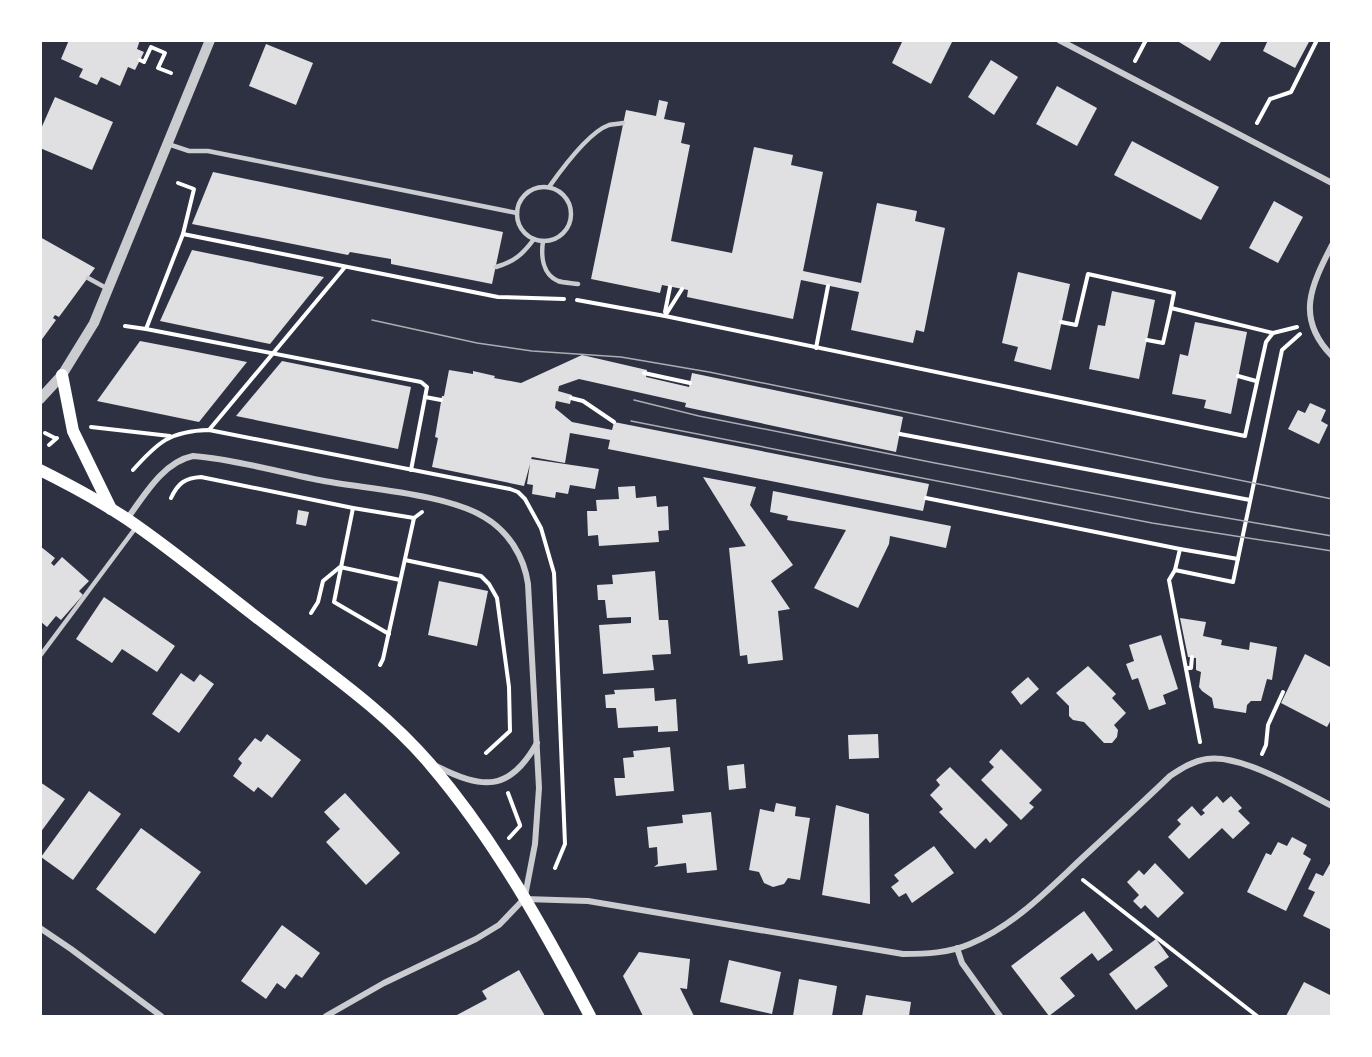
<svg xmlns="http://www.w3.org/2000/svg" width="1372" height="1057" viewBox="0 0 1372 1057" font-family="Montserrat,sans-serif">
  <rect width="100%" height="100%" fill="#2d3142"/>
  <g fill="#e0e0e3">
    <path d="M69,40H140L137,49L144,52L135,70L128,67L120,86L101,77L97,85L79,77L83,69L61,59Z"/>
    <path d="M903,40H953L931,84L892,63Z"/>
    <path d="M1180,40H1222L1210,61L1179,42Z"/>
    <path d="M1268,40H1310L1295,68L1263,51Z"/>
    <path d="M266,44L313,63L296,105L249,86Z"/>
    <path d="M991,60L1018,77L994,115L968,97Z"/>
    <path d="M1057,86L1097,108L1077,146L1036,124Z"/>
    <path d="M55,97L113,122L92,170L40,148V131Z"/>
    <path d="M659,100L668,102L664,119L685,123L681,143L690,145L671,241L732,253L754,147L793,155L791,165L823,172L803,271L861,283L877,203L917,211L915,221L945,228L924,332L916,330L913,343L851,330L859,292L801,280L793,319L687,297L688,290L662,285L660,293L591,279L626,110L656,116Z"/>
    <path d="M1132,141L1219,187L1201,220L1114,175Z"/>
    <path d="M213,172L503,232L492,284L391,264V259L350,252L348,255L192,224Z"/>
    <path d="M1274,201L1303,217L1278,263L1249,248Z"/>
    <path d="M40,237L95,268L59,317L55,315L53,318L56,320L40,342Z"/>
    <path d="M192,250L324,277L270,344L160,321Z"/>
    <path d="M1018,272L1070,284L1051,370L1014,361L1018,347L1002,343Z"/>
    <path d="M1112,291L1155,300L1139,379L1089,369L1098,325L1105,326Z"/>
    <path d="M1195,322L1247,332L1231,414L1204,408L1206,400L1172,394L1180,354L1188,356Z"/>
    <path d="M140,341L187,350L247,362L199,422L97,401Z"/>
    <path d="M582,355L647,370L646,377L689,387L692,373L903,417L896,452L685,407L686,403L579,379L559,386L558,391L572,395L570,404L556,401L555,408L572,422L612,430L614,422L929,484L923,511L608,449L610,440L570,433L565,463L532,457L531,459L599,469L595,489L570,485L568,494L556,492L555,498L532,494L533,485L527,484L530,464L524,486L432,467L438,438L435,437L442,396H444L449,370L473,374V371L495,376L494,378L521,383Z"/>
    <path d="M282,361L411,387L398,449L236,416Z"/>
    <path d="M1310,403L1326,410L1321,421L1328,425L1319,444L1288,429L1298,410L1305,413Z"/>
    <path d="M703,477L756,487L750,505L793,565L771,581L790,609L778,611L783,660L748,664L747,655L740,656L729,548L746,546Z"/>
    <path d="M635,486L636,498L656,496L657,507L668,506L669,530L658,531L659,542L599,546L598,535L588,536L587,511H597L596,500L619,499L618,487Z"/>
    <path d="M773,491L951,526L946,548L890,536L889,544L858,608L814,588L846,530L787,520L788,516L770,512Z"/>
    <path d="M298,510L309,512L306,526L296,524Z"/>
    <path d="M40,546L55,558L51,563L54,566L62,557L89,581L79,591L83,595L61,620L56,616L47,627L40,621Z"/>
    <path d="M655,571L659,620H668L671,654L652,655L654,670L603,674L599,625L631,623V617L607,618L605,600H598L597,585L613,584L612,575Z"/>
    <path d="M439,581L488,591L477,646L428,635Z"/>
    <path d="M104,597L175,646L157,672L122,649L112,663L76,639Z"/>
    <path d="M1180,618L1206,622L1203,636L1222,640L1221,645L1249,650L1250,642L1277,647L1272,680L1267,679L1261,701H1251L1247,705L1246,713L1214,708L1212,698L1202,691L1199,687L1201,672L1196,670V658L1188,657Z"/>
    <path d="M1161,635L1178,689L1163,695L1166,704L1149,710L1138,678L1132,680L1126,664L1134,661L1129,645Z"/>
    <path d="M1305,654L1332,668V718L1327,727L1281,703Z"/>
    <path d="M1088,666L1116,694L1112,698L1126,713L1114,725L1118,730L1117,737L1112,743H1104L1084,722L1073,720L1069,716V706L1056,693Z"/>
    <path d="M181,673L194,682L200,674L214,684L179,733L152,714Z"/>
    <path d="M1028,677L1039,689L1021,705L1011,692Z"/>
    <path d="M654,688L655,701L676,699L678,731L658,732V726L618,728L616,708H606L605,695L615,694L614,690Z"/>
    <path d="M267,734L301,760L272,798L258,787L254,792L233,776L242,763L238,759L255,738L261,742Z"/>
    <path d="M878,734L879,758L849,759L848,735Z"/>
    <path d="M670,747L674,791L616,796L614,778H625L623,758L634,757L633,751Z"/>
    <path d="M1001,749L1042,790L1029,803L1034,807L1021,820L981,780L994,767L989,762Z"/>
    <path d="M744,764L746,788L729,790L727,766Z"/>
    <path d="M950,767L1008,825L990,843L986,838L975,849L939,812L943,809L930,795L940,785L936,780Z"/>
    <path d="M40,782L65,799L40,833Z"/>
    <path d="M89,791L121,814L73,880L41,857Z"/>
    <path d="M345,793L400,853L366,885L326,842L340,829L324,812Z"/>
    <path d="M1217,796L1223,803L1231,796L1242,808L1238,811L1250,823L1233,839L1222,828L1189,859L1168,837L1181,824L1177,820L1192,806L1201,816L1205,813L1202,810Z"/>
    <path d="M776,803L796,807L795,816L810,818L800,880L788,878L784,884L773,887L764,883L759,872L749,870L760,809L774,812Z"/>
    <path d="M836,805L869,814L870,904L822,895Z"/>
    <path d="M711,812L717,870L687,873L686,863L654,867L658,864L657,847L649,848L647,827L683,823L682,815Z"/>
    <path d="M141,828L201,872L155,934L96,889Z"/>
    <path d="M1292,837L1307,845L1303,854L1311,859L1286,911L1247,892L1266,853L1271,855L1278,842L1287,846Z"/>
    <path d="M934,846L954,873L912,903L906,893L899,897L891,887L899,881L894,875Z"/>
    <path d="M1332,860V930L1303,916L1315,892L1308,889L1316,873L1323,876Z"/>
    <path d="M1155,863L1184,893L1158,918L1145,905L1141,909L1133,901L1139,895L1127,882L1139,870L1144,875Z"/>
    <path d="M1084,911L1113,950L1098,961L1092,953L1060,978L1075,996L1049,1016L1011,966Z"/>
    <path d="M282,925L320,953L302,978L296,974L285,989L277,983L266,999L241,981Z"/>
    <path d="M1156,939L1169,957L1154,967L1168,986L1136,1010L1109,974Z"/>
    <path d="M639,952L690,959L687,989L680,988L694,1016H643L623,976Z"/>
    <path d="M729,960L781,972L772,1014L720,1002Z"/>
    <path d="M519,970L545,1016H455L487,999L482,991Z"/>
    <path d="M799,979L837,986L832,1016H793Z"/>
    <path d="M1304,982L1332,996V1016H1286Z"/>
    <path d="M866,995L911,1002L909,1016H862Z"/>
  </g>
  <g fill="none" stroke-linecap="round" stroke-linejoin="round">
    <g stroke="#fff" stroke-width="4">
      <path d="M140,60L144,62L151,47L165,53L158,68L171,73"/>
      <path d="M1135,61L1146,40"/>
      <path d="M1257,123L1270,99L1291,92L1317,40"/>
      <path d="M178,183L194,189L183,234"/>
      <path d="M577,300L665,316L1245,436L1266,342L1273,333L1297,327"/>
      <path d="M665,312L670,287"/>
      <path d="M665,316L682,289"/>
      <path d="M1061,322L1076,325L1088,274L1174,293L1171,308"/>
      <path d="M125,326L146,329L421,382L427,387L411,470"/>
      <path d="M146,329L183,234L498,297L564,299"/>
      <path d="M1147,340L1163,343L1171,308L1273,333"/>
      <path d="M816,348L828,286"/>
      <path d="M644,373L690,383"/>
      <path d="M1238,376L1256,381"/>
      <path d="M425,397L441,400"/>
      <path d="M571,398L583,401L614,422"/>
      <path d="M91,427L170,436"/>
      <path d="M209,430L345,267"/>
      <path d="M45,433L55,438"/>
      <path d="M900,434L1250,500"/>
      <path d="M49,445L57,438"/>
      <path d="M133,470C158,442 170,431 209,430L510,489L518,492L525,499L541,528L554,573L565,844L555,868"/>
      <path d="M171,498C178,483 185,478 201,477L353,508L414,518"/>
      <path d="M926,498L1180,549L1175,570"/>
      <path d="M353,508L334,602L389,634"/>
      <path d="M1180,549L1238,559"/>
      <path d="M405,560L481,576L489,584L497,598L509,687L510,731L486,753"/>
      <path d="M311,613L318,602L323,581L340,567L400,580"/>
      <path d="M380,665L383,659L414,518L422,512"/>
      <path d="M1186,668H1191L1192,657"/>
      <path d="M1200,742L1169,580L1175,570L1233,582L1282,350L1300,334"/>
      <path d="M1262,754L1266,745L1268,725L1283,692"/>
      <path d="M508,793L520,825"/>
      <path d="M509,838L520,826"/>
      <path d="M1083,880L1257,1016"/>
    </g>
    <g stroke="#caccd0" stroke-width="4.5">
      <path d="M168,144L189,151H208L517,213"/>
      <path d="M549,187C561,170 589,132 609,125C613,124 618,124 623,123"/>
      <circle cx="544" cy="214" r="27"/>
      <path d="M543,241C541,255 542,274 558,281C564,283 572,283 578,284"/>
      <path d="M496,267C514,262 523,254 534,239"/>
      <path d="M88,278L108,289"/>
      <path d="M40,656L137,526"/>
    </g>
    <g stroke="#caccd0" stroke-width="6">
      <path d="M1059,40L1332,183"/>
      <path d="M1332,245C1311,286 1295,318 1332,356"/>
      <path d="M127,519C144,496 163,462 193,456C234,459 282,473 324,481C368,489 447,494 484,517C508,531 524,556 528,584L539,788L535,844L525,896"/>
      <path d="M436,766C482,789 509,793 537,743"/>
      <path d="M525,899L588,901L903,954C926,954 949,953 970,944C1013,926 1046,892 1079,861C1109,833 1140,805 1170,776C1182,768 1193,761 1207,759C1242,754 1301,790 1332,806"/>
      <path d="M40,928L71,949L161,1016"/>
      <path d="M957,948L962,963L1000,1016"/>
      <path d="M326,1016L384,983L476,939L499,925L524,899"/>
    </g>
    <path stroke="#caccd0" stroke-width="10" d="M40,399L62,375L94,323L210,40"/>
    <g stroke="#fff" stroke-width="12">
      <path d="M62,375L73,431L111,509"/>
      <path d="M40,470C70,485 100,501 127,519C177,553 224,593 272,629C326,671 385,711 430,764C495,840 544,929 590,1016"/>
    </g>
    <g stroke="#abadb3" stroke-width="1.5">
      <path d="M372,320L477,343L532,351L621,357L709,372L1332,499"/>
      <path d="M634,400L699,416L935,463L1192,512L1332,536"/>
      <path d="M631,421L1152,523L1332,551"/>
    </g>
  </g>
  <rect width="1372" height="1057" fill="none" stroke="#ffffff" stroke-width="84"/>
</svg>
